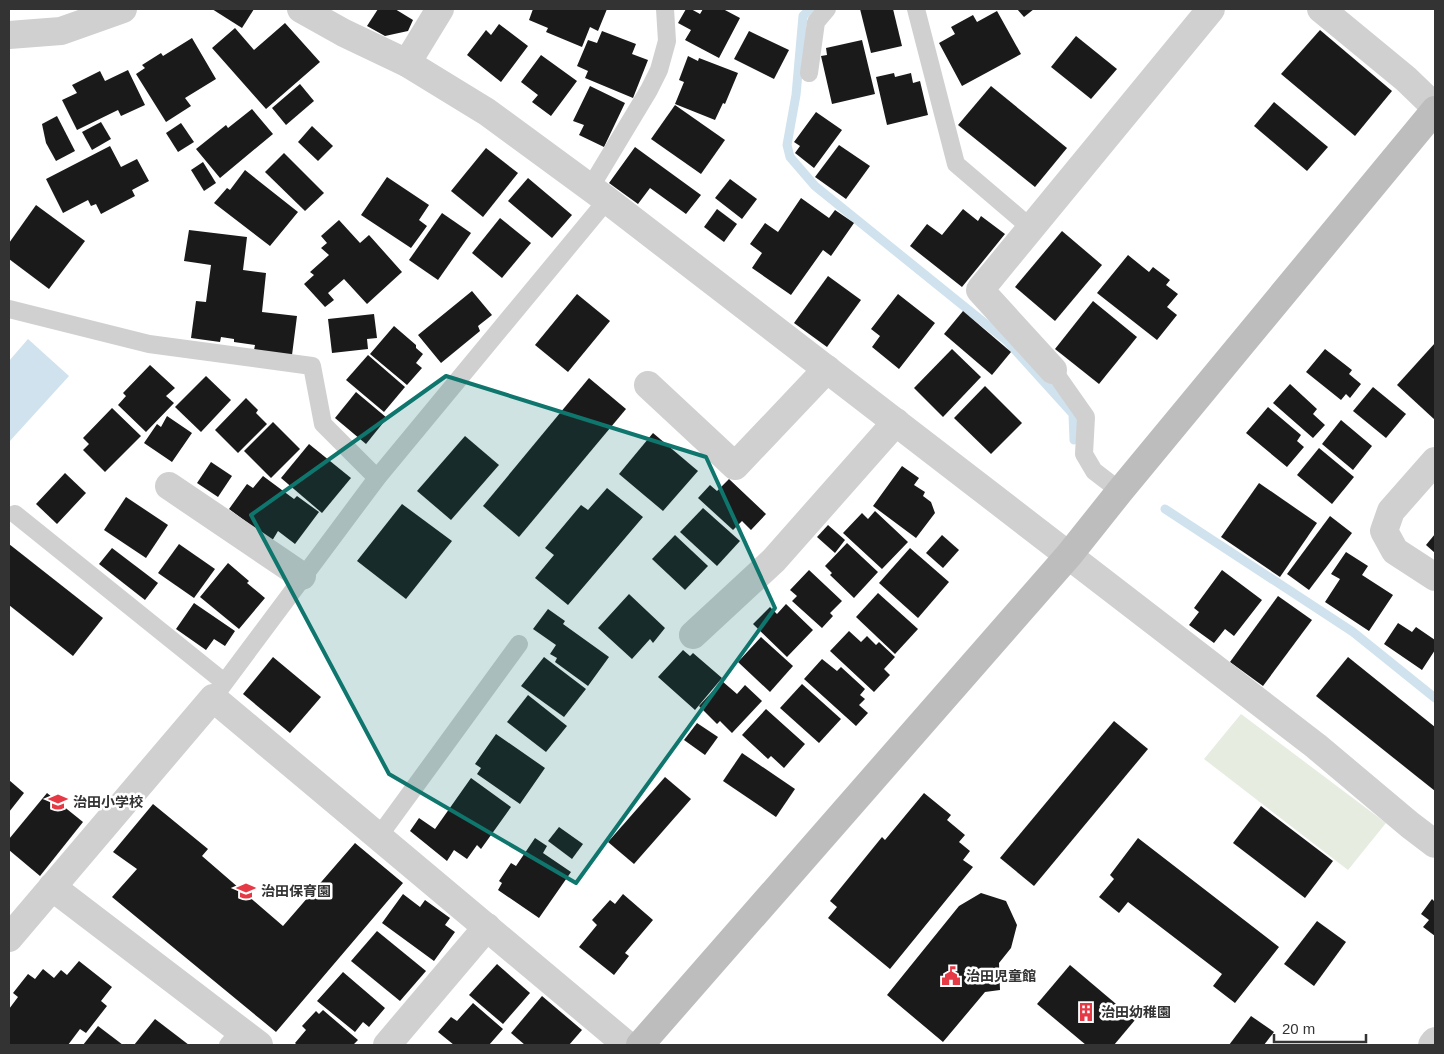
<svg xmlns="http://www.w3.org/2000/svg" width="1444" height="1054" viewBox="0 0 1444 1054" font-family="Arial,'Noto Sans JP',sans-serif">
  <rect width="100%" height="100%" fill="#fff"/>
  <path fill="#e6ecdf" d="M1241,714L1386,823L1348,870L1204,759Z"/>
  <path fill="#cfe2ee" d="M28,339L69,376L9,442V361Z"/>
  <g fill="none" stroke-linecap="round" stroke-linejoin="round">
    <g stroke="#cfe2ee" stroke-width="9">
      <path d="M810,9L803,16L796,95L787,145L790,157L815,186L1007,341L1073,414L1074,440"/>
      <path d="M1165,509L1353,632L1435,698"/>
    </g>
  </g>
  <g fill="#1a1a1a">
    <path d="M212,9H254L242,28Z"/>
    <path d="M378,9H395L413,20L408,31L385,36L367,26Z"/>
    <path d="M533,9H607L598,31L590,27L582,47L546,32L548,28L529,20Z"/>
    <path d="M686,9H691L700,14L703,9H723L740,18L719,58L685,40L691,30L678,23Z"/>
    <path d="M860,9H893L902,46L871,53Z"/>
    <path d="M1017,9H1034L1024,17Z"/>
    <path d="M997,11L1021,54L962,86L939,43L955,34L951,27L973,15L977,22Z"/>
    <path d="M285,23L320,62L266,109L212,48L235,28L254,50Z"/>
    <path d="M499,24L528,46L501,82L467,55L486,30L491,35Z"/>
    <path d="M1320,30L1392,91L1355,136L1281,74Z"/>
    <path d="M602,31L636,44L632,54L648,60L633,98L585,78L588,71L577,66L588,40L597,43Z"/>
    <path d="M749,31L789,50L774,79L734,59Z"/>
    <path d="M1076,36L1117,69L1091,99L1051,67Z"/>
    <path d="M192,38L216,79L185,98L191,106L166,122L136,74L145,68L142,65L161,53L163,56Z"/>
    <path d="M862,40L875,94L832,104L821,56L827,55L826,48Z"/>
    <path d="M541,55L577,81L551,116L532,102L538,95L521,82Z"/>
    <path d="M688,56L698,61L699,58L738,73L725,104L723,103L715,120L675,104L684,82L679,80Z"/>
    <path d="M128,70L145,105L121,116L118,110L77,130L62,100L77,93L72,85L100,71L105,81Z"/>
    <path d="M894,73L895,77L911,73L913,83L920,81L928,115L887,125L876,77Z"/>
    <path d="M300,84L314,101L286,125L272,108Z"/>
    <path d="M590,86L625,103L604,147L579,135L584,125L573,121Z"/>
    <path d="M991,86L1067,148L1035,187L958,125Z"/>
    <path d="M1274,102L1328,147L1307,171L1254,126Z"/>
    <path d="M675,105L725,140L701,174L651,139Z"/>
    <path d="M252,109L273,134L220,178L196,149L226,125L228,128Z"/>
    <path d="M816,112L842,130L814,168L795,153L800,146L794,142Z"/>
    <path d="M57,116L75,151L56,161L46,143L42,124Z"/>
    <path d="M101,122L111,139L92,150L82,132Z"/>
    <path d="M181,123L194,142L178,152L166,133Z"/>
    <path d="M312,126L333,146L318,161L298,142Z"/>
    <path d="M839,145L870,166L846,199L815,177Z"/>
    <path d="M110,146L121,167L137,159L149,181L132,190L135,196L101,214L96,204L91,206L88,200L63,213L46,179Z"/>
    <path d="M635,147L701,195L686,214L650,188L638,204L609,183Z"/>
    <path d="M486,148L518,173L483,217L451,191Z"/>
    <path d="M284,153L324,193L305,211L265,172Z"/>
    <path d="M203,162L216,183L204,191L191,170Z"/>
    <path d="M245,170L298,212L270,246L214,203L227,188L230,190Z"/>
    <path d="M387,177L429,205L419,220L427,226L411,248L361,215Z"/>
    <path d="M528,178L572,215L552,238L508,201Z"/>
    <path d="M730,179L757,199L742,219L715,198Z"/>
    <path d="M801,198L829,218L835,210L854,223L831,256L823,250L791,295L752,268L762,253L750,244L765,223L778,232Z"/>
    <path d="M36,205L85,241L49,289L9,259V243Z"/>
    <path d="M717,209L737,224L724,242L704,227Z"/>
    <path d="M963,209L978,221L981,216L1005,234L962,287L910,246L927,224L942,235Z"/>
    <path d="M442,213L471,233L438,280L409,260Z"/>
    <path d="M500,218L531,243L502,278L472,253Z"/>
    <path d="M339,220L360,243L369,235L402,272L367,304L344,279L328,293L334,300L325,307L304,284L314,275L310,272L329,255L321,248L327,243L321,236Z"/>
    <path d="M189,230L247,237L243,270L266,273L262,312L297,316L292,355L254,350L255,345L234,342V339L221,337L220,342L191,338L196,301L206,302L211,265L184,261Z"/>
    <path d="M1062,231L1102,265L1055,321L1015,287Z"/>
    <path d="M1128,255L1149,272L1153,267L1170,280L1166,285L1178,294L1167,307L1177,315L1157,340L1097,293Z"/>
    <path d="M828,276L861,300L827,347L794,323Z"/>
    <path d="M472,291L492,315L478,326L480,331L441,363L418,335Z"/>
    <path d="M577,294L610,321L568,372L535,345Z"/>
    <path d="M898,294L935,323L899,369L872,347L880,336L871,329Z"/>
    <path d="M1093,301L1137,337L1099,384L1055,349Z"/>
    <path d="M963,311L1011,352L992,375L944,334Z"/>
    <path d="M374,314L377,338L367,339L368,349L332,353L328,319Z"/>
    <path d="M394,326L416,345V348L423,354L416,363L422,368L407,385L370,354Z"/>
    <path d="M1435,343V420L1397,385Z"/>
    <path d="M952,349L981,377L943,417L914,388Z"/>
    <path d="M1325,349L1352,370L1349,374L1361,384L1350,398L1346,394L1341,400L1306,372Z"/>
    <path d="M368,355L405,387L384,412L346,380Z"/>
    <path d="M150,365L175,388L166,396L174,403L146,432L118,405L126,396L123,393Z"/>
    <path d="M206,376L231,400L201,432L175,407Z"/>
    <path d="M589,378L626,409L519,537L483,506Z"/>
    <path d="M1290,384L1317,409L1313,414L1325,425L1313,438L1273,403Z"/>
    <path d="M985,386L1022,423L991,454L954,418Z"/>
    <path d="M1373,387L1406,414L1386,438L1353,411Z"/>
    <path d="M356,392L387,418L366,444L335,418Z"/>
    <path d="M246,398L258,410L256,413L267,424L238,453L215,430Z"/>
    <path d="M1268,407L1301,435L1297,441L1304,447L1287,467L1246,433Z"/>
    <path d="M112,408L141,436L105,472L83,450L89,444L83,438Z"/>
    <path d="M167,416L192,433L172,462L144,443L157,424L161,427Z"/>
    <path d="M1341,420L1372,446L1353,470L1322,444Z"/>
    <path d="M273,422L300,449L271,478L244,451Z"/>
    <path d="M653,433L698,471L663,511L619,474Z"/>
    <path d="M465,436L499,465L451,520L417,491Z"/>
    <path d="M309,444L351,478L322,513L281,478Z"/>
    <path d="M1319,448L1354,477L1332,504L1297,475Z"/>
    <path d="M211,462L232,476L218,497L197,483Z"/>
    <path d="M902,466L919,478L914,485L925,492L923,496L931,502L935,513L916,538L873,506Z"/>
    <path d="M65,473L86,493L57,524L36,504Z"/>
    <path d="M263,476L294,499L297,496L319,512L295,544L278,531L272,541L229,509L247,484L253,488Z"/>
    <path d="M729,479L766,514L751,530L742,521L733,530L698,498L710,485L717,491Z"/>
    <path d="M1259,483L1317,523L1280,577L1221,537Z"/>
    <path d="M607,488L643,517L568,605L535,578L554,555L545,548L581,505L588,510Z"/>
    <path d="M126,497L168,525L146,558L104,530Z"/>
    <path d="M402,504L452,541L406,599L357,561Z"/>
    <path d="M703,508L740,541L717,566L680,532Z"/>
    <path d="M875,511L908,542L882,569L843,533L862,513L868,519Z"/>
    <path d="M1330,516L1352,533L1309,590L1287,574Z"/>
    <path d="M828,525L845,540L835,553L817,537Z"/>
    <path d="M1435,534V553L1426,545Z"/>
    <path d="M675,535L708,566L685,590L652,559Z"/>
    <path d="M942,535L959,550L943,568L926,553Z"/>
    <path d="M847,543L878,572L854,598L830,575L832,573L825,566Z"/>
    <path d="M9,544L103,618L73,656L9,605Z"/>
    <path d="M179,544L215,569L194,598L158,573Z"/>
    <path d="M112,548L158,583L145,600L99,564Z"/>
    <path d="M910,548L949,582L918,618L879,583Z"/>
    <path d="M1346,552L1368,566L1362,575L1393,595L1369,631L1325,602L1340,579L1331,574Z"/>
    <path d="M228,563L249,581L247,583L265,598L239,629L200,597Z"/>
    <path d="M809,570L842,601L830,613L833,616L822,628L792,601L797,596L790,590Z"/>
    <path d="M1222,570L1262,600L1234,636L1225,629L1214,643L1189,625L1199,612L1194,608Z"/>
    <path d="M878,593L918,629L895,654L856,617Z"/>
    <path d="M629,594L665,628L653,643L650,639L632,659L598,628Z"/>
    <path d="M1278,596L1312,620L1263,686L1230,662Z"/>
    <path d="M194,603L235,631L225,646L214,639L206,650L176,629Z"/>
    <path d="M786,604L813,630L787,657L753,624L770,607L777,614Z"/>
    <path d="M548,609L565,621L563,624L609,657L588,686L555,662L557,658L550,654L556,645L533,629Z"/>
    <path d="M1398,623L1412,632L1416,627L1435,640V650L1422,670L1384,644Z"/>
    <path d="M849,631L861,642L867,636L876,645L879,642L895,657L884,669L890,675L874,692L830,651Z"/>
    <path d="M761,637L793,666L770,692L738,662Z"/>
    <path d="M683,650L690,656L693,653L722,678L695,710L658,677Z"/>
    <path d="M273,657L321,697L290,733L243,694Z"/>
    <path d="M544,657L586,689L564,717L521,686Z"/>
    <path d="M1348,657L1435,727V791L1316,696Z"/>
    <path d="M822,659L837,671L841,667L865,689L860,695L865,699L859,705L868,713L856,726L804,679Z"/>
    <path d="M722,681L737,694L745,685L762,701L732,733L720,721L717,724L699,706Z"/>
    <path d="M802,684L841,719L819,743L780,708Z"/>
    <path d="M528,695L567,726L546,752L507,722Z"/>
    <path d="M766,709L805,744L784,768L771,756L768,759L742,735Z"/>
    <path d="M1114,721L1148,749L1034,886L1000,858Z"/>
    <path d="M697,723L718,737L705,755L684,740Z"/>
    <path d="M496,734L545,768L520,804L477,774L481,768L475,764Z"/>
    <path d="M742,753L795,789L776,817L723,781Z"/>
    <path d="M665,777L691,799L634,864L608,842Z"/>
    <path d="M471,778L511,807L481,849L477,845L467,859L454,850L447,861L410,831L419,818L435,829Z"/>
    <path d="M9,780L24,793L9,812Z"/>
    <path d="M47,793L83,822L40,876L9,850V839Z"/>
    <path d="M924,793L951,815L947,820L965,835L959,842L970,851L963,860L973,867L890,969L828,918L837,907L830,901L882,837L885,840Z"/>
    <path d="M153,804L208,849L202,856L283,926L355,843L403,883L276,1032L112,897L137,869L113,852Z"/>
    <path d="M1261,806L1333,861L1305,898L1233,843Z"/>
    <path d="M559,827L583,844L572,859L548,841Z"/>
    <path d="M535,838L547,846L543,853L571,872L539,918L498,890L502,883L499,881L511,863L516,866Z"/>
    <path d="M1138,838L1279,947L1235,1003L1213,986L1222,974L1128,902L1119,913L1099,897L1114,879L1110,875Z"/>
    <path d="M981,893L1006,901L1017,925L1011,948L999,963L1000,990L985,992L943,1042L887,995L959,906Z"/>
    <path d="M403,894L420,907L425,900L450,918L445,925L455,932L434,961L382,923Z"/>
    <path d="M623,894L653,920L625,953L629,956L614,975L579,947L597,925L592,920L610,900L615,904Z"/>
    <path d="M1432,899L1435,902V936L1423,927L1429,920L1421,914Z"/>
    <path d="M1317,921L1346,942L1314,986L1284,964Z"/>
    <path d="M377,931L426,971L400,1001L351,961Z"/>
    <path d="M79,961L112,987L101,1001L107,1006L86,1033L80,1029L68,1045H9V1009L18,997L13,993L28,974L35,979L43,969L54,978L61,970L67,975Z"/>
    <path d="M497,964L530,993L503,1024L469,995Z"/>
    <path d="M1070,965L1135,1020L1114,1045H1086L1037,1004Z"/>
    <path d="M343,972L385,1008L369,1027L363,1022L355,1032L317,1001Z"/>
    <path d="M542,996L582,1030L569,1045H525L511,1033Z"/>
    <path d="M473,1003L503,1029L489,1045H454L438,1032L451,1017L457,1021Z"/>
    <path d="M323,1010L358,1040L353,1045H297L295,1043L306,1030L302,1026L316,1011L319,1014Z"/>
    <path d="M1251,1016L1274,1032L1264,1045H1229Z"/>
    <path d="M155,1019L189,1045H134Z"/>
    <path d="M98,1026L123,1045H83Z"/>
  </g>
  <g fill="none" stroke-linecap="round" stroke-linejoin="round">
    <g stroke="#d0d0d0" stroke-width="18">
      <path d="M916,9L956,164L1031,228"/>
      <path d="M809,73L816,22L827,9"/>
      <path d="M590,188L649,90L659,70L667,41L665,9"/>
      <path d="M9,309L149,344L312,366L323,424L377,478"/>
      <path d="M1053,370L1086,417L1084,454L1094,471L1120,491"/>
      <path d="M15,514L224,682"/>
      <path d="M213,698L377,478L607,200"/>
      <path d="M379,836L519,644"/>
      <path d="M228,1045L240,1031"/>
    </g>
    <g stroke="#d0d0d0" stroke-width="28">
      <path d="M301,9L344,33L407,63L487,112L607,200L1316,746L1410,825L1435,844"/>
      <path d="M1321,9L1406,79L1435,107"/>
      <path d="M9,35L61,31L123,9"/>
      <path d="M407,63L440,9"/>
      <path d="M1053,370L980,290L1211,9"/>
      <path d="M648,385L735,466L827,369"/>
      <path d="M1435,461L1391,511L1384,531L1395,551L1435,577"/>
      <path d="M169,486L302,576"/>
      <path d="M693,635L774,560L896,422"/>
      <path d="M52,887L259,1045"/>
      <path d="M9,938L213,698L627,1045"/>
      <path d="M387,1045L487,927"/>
      <path d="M1432,1045L1435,1041"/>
    </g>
    <path stroke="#bdbdbd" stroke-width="28" d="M640,1045L1069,555L1120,491L1435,110"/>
  </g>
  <path fill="#0f766e" fill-opacity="0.2" stroke="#0f766e" stroke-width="4" stroke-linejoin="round" d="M446,376L706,457L775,608L576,883L389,774L251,515Z"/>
  <defs>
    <g id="school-bare" transform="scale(1.5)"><path d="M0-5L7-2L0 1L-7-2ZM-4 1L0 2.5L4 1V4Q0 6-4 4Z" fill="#e63946" stroke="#fff" stroke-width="2.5" paint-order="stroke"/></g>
    <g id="civic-bare" transform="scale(1.5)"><path d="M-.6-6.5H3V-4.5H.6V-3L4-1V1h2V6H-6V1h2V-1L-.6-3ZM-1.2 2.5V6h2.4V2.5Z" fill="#e63946" stroke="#fff" stroke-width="2.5" paint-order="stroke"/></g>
    <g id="building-bare" transform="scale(1.5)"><path d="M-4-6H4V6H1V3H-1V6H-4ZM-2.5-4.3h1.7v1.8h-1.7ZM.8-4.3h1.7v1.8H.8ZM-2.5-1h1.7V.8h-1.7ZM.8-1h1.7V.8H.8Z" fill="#e63946" stroke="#fff" stroke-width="2.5" paint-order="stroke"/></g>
  </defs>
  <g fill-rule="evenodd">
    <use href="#school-bare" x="58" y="802"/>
    <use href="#school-bare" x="246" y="891"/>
    <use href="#civic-bare" x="951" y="976"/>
    <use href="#building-bare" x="1086" y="1012"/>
  </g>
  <g text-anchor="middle" stroke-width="5" stroke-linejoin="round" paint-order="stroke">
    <g font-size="14" font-weight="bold" fill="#333" stroke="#fff" text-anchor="start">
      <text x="73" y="807">治田小学校</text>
      <text x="261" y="896">治田保育園</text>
      <text x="966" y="981">治田児童館</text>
      <text x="1101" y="1017">治田幼稚園</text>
    </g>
  </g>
  <rect width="1444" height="1054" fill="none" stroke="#333333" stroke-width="20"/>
  <path d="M1274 1034v8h92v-8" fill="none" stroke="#333333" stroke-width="2.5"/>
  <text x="1282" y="1034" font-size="15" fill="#333333" stroke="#ffffff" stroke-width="4" paint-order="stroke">20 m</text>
</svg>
